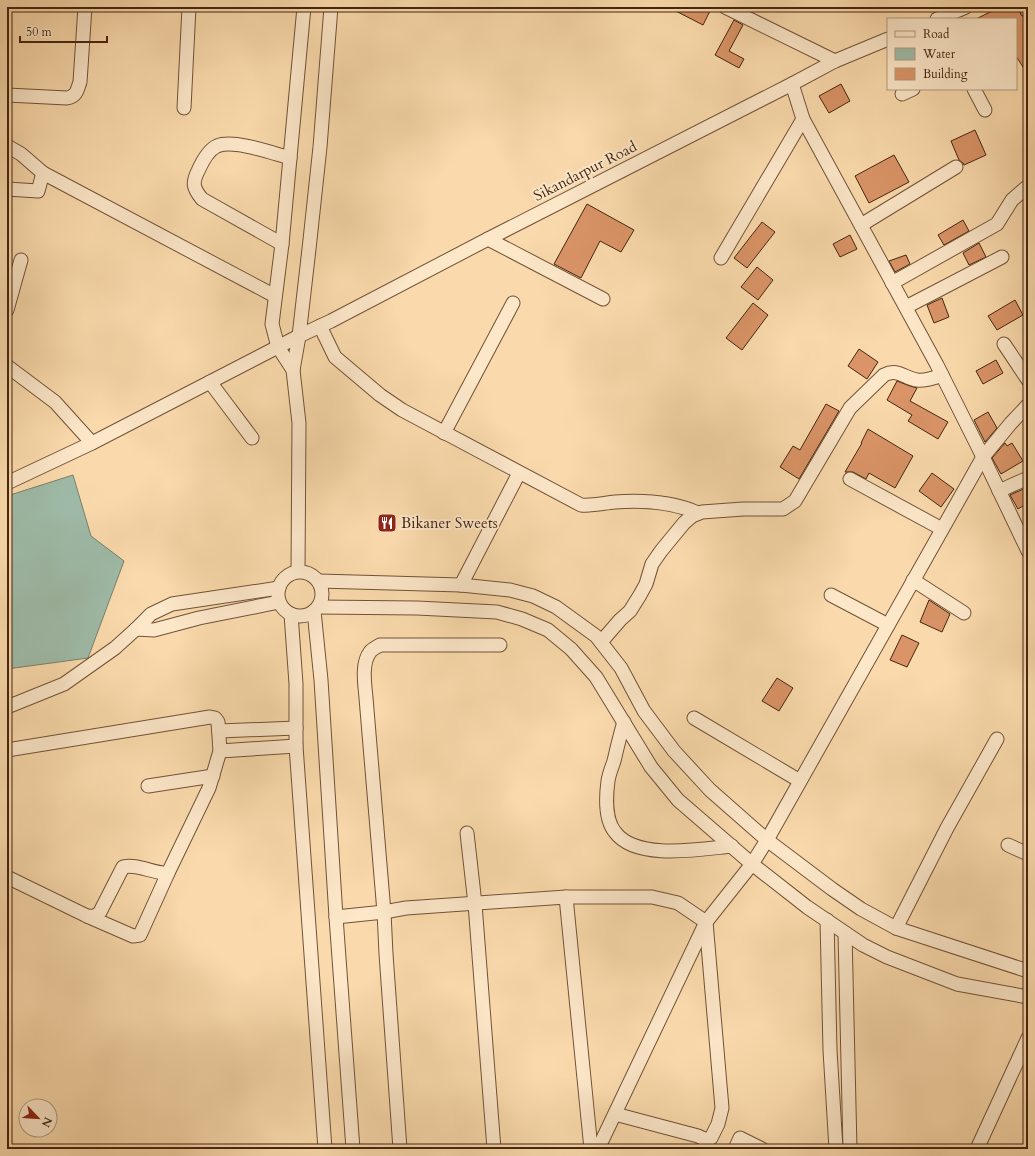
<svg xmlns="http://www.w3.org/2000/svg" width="1035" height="1156" viewBox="0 0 1035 1156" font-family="Cardo,serif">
  <rect width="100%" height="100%" fill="#fadaac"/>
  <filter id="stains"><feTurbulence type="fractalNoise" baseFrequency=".005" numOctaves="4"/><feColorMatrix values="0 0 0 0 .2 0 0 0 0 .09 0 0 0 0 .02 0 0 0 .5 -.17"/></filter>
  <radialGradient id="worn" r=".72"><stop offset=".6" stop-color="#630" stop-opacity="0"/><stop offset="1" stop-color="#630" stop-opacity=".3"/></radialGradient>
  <path fill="#9ebba8" stroke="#7a7f6c" d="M73,475L91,536L124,561L88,658L7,669V496Z"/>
  <g fill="#da9467" stroke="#442511">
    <path d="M668,7H712L703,25Z"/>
    <path d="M1000,7H1018L1021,15L1028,20V75L1016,56V19H976Z"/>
    <path d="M734,20L743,25L729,51L744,59L739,68L715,55Z"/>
    <path d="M841,84L850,101L829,113L819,96Z"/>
    <path d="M975,130L986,155L964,165L963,163L959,160L951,141Z"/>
    <path d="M894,155L909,182L869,203L855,176Z"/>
    <path d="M587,204L634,230L621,252L600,241L581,278L554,264Z"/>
    <path d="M963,220L969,231L944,245L938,235Z"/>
    <path d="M762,222L775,232L747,268L734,258Z"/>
    <path d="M850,235L857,249L840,257L833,244Z"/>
    <path d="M979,243L986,257L969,265L963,253Z"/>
    <path d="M906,255L910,264L895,272L889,261Z"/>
    <path d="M757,267L773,280L758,300L741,287Z"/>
    <path d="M942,298L949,317L934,323L927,305Z"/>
    <path d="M1015,300L1023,315L997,330L988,316Z"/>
    <path d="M753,303L768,315L742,350L726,338Z"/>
    <path d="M859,349L878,362L867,379L848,366Z"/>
    <path d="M996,360L1003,373L983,384L976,371Z"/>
    <path d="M897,381L910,386L917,388L910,401L948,422L938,439L908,421L912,415L887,400Z"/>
    <path d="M826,404L839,411L799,479L780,467L793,446L800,450Z"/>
    <path d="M988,412L997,428L985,442L974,420Z"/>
    <path d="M868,429L913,456L895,488L869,473L866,479L853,472H845L862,443H861Z"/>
    <path d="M1005,443L1007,446L1012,443L1023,461L1001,474L992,458Z"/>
    <path d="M932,473L954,489L941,507L919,491Z"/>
    <path d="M1028,487V503L1018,509L1010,495Z"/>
    <path d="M929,600L950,614L942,632L920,622Z"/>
    <path d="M902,635L919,643L907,667L890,660Z"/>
    <path d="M777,678L793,688L779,711L762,701Z"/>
  </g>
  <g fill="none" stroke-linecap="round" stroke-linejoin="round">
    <g stroke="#725238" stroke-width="15">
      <g id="minor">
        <path d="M725,7L835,61"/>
        <path d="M1026,7L1028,11"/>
        <path d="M937,19L966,7"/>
        <path d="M792,84L803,119L937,365L983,457L1028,551"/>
        <path d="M974,89L985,110"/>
        <path d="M902,94L913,89"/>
        <path d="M7,95L67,98C77,96 77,90 80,82L85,7"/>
        <path d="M184,108L189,7"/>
        <path d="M7,146L21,154L43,173L275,296"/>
        <path d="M7,189L38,191L43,173"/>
        <path d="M861,225L956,167"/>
        <path d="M488,239L603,299"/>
        <path d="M282,244L202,199C193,188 192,183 198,171C202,162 208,150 217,146C234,139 272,153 290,158"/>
        <path d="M721,258L803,119"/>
        <path d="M892,283L997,224L1012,200L1028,186"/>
        <path d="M906,307L1002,257"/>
        <path d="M7,310L21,260"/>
        <path d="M320,326L335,357L380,395L402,410L581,505C593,506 604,503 615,502C643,500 673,502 698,513"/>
        <path d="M1004,344L1028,380"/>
        <path d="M7,366L55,402L92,443"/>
        <path d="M293,370L278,347L272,324L282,244L304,7"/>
        <path d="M210,382L252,438"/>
        <path d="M444,433L513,303"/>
        <path d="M850,479L942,529"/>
        <path d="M7,483L92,443L299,336L331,321L488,239L792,84L835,61L888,39"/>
        <path d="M999,491L1028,478"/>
        <path d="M298,571L299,423L293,370L299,336L309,249L320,147L331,7"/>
        <circle cx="300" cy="594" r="22"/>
        <path d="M913,580L964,613"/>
        <path d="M319,581L461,585L510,590L533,596L556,607L596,636L621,668L644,711L674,751L710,790L767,840L832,889L861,909L896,928L1028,971"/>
        <path d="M461,585L519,473"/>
        <path d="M831,595L888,625"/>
        <path d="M318,607L417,608L497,612L522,619L548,630L571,649L596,677L651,767L678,800L752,864L807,907L863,945L887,957L957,984L1028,997"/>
        <path d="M314,611L321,680L336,917L353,1149"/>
        <path d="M291,614L296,684V746L325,1149"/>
        <path d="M136,629L154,630L199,618L279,602"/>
        <path d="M601,642L620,620L630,611L640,595L646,584L652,564L661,551L684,523L692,516L702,512L743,509H783L795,501L850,408L884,375C898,368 904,378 917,380C926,381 934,378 942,375"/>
        <path d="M7,707L64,684L115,648L136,629L151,614L172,604L279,588"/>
        <path d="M694,718L800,781"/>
        <path d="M624,722C620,735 617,748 614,761C612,767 609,774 608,781C606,796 605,820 615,832C636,861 701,849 732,846"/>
        <path d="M219,731L296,728"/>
        <path d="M7,750L210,717L215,718L218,722L220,751L209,788L168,873C154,874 137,863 123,867L100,912C96,916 93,917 87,916L7,877"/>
        <path d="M220,751L296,746"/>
        <path d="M148,786L213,776"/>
        <path d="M467,833L475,904L494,1149"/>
        <path d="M1008,845L1028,854"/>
        <path d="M566,897L591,1149"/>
        <path d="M87,916L133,936L140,935L168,873"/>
        <path d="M336,917L384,912L406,908L566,897H652L678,903L706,922L722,1108L718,1124L711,1138C707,1141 702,1138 698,1136L615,1114"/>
        <path d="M827,920L830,1050L836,1149"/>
        <path d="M896,928L947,828L997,739"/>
        <path d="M845,933L850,1149"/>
        <path d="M400,1149L386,954L384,912L366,698C365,685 361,664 370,652C372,649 377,647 380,645H500"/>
        <path d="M598,1149L706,922L752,864L767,840L983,457L1011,423L1028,405"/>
        <path d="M735,1149L740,1138L762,1149"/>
        <path d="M977,1149L1028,1038"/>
      </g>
    </g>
    <use href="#minor" stroke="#fce7c9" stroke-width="13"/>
  </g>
  <defs>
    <g id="restaurant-square" transform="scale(1)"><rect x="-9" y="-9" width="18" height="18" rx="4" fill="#8f2418" stroke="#fce7c9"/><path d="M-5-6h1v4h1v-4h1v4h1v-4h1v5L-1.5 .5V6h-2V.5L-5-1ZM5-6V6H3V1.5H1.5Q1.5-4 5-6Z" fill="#fff"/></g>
  </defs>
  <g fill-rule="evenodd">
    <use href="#restaurant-square" x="387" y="523"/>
  </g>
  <g text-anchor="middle" stroke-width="4" stroke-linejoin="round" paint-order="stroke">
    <g font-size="15" fill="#442511" stroke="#fce7c9">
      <text transform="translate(585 171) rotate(-27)" y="5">Sikandarpur Road</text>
    </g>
    <g font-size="15" fill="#442511" stroke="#fce7c9" text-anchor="start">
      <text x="401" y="528">Bikaner Sweets</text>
    </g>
  </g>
  <rect width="1035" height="1156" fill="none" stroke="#fadaac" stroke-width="24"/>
  <rect x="8" y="8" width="1019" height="1140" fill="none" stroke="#442511" stroke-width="2"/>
  <rect x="12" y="12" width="1011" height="1132" fill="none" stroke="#442511"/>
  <rect x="887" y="18" width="130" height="72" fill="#fce7c9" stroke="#b2997f"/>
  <rect x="895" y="31" width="20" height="6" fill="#fce7c9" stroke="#b2997f"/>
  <text x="923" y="38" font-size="12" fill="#442511">Road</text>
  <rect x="895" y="48" width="20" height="12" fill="#9ebba8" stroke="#b2997f"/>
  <text x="923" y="58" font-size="12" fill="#442511">Water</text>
  <rect x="895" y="68" width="20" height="12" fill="#da9467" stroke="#b2997f"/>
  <text x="923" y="78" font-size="12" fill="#442511">Building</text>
  <g transform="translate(38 1118) rotate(115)"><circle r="19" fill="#fce7c9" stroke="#b2997f"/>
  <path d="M0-3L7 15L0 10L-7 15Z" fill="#8f2418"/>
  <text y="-6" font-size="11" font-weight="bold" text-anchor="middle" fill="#442511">N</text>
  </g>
  <path d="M20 36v6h87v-6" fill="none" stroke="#442511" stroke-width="2"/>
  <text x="26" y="36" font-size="12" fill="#442511" stroke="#fce7c9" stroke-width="3" paint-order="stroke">50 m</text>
  <rect width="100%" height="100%" filter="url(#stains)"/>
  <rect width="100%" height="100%" fill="url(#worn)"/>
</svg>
